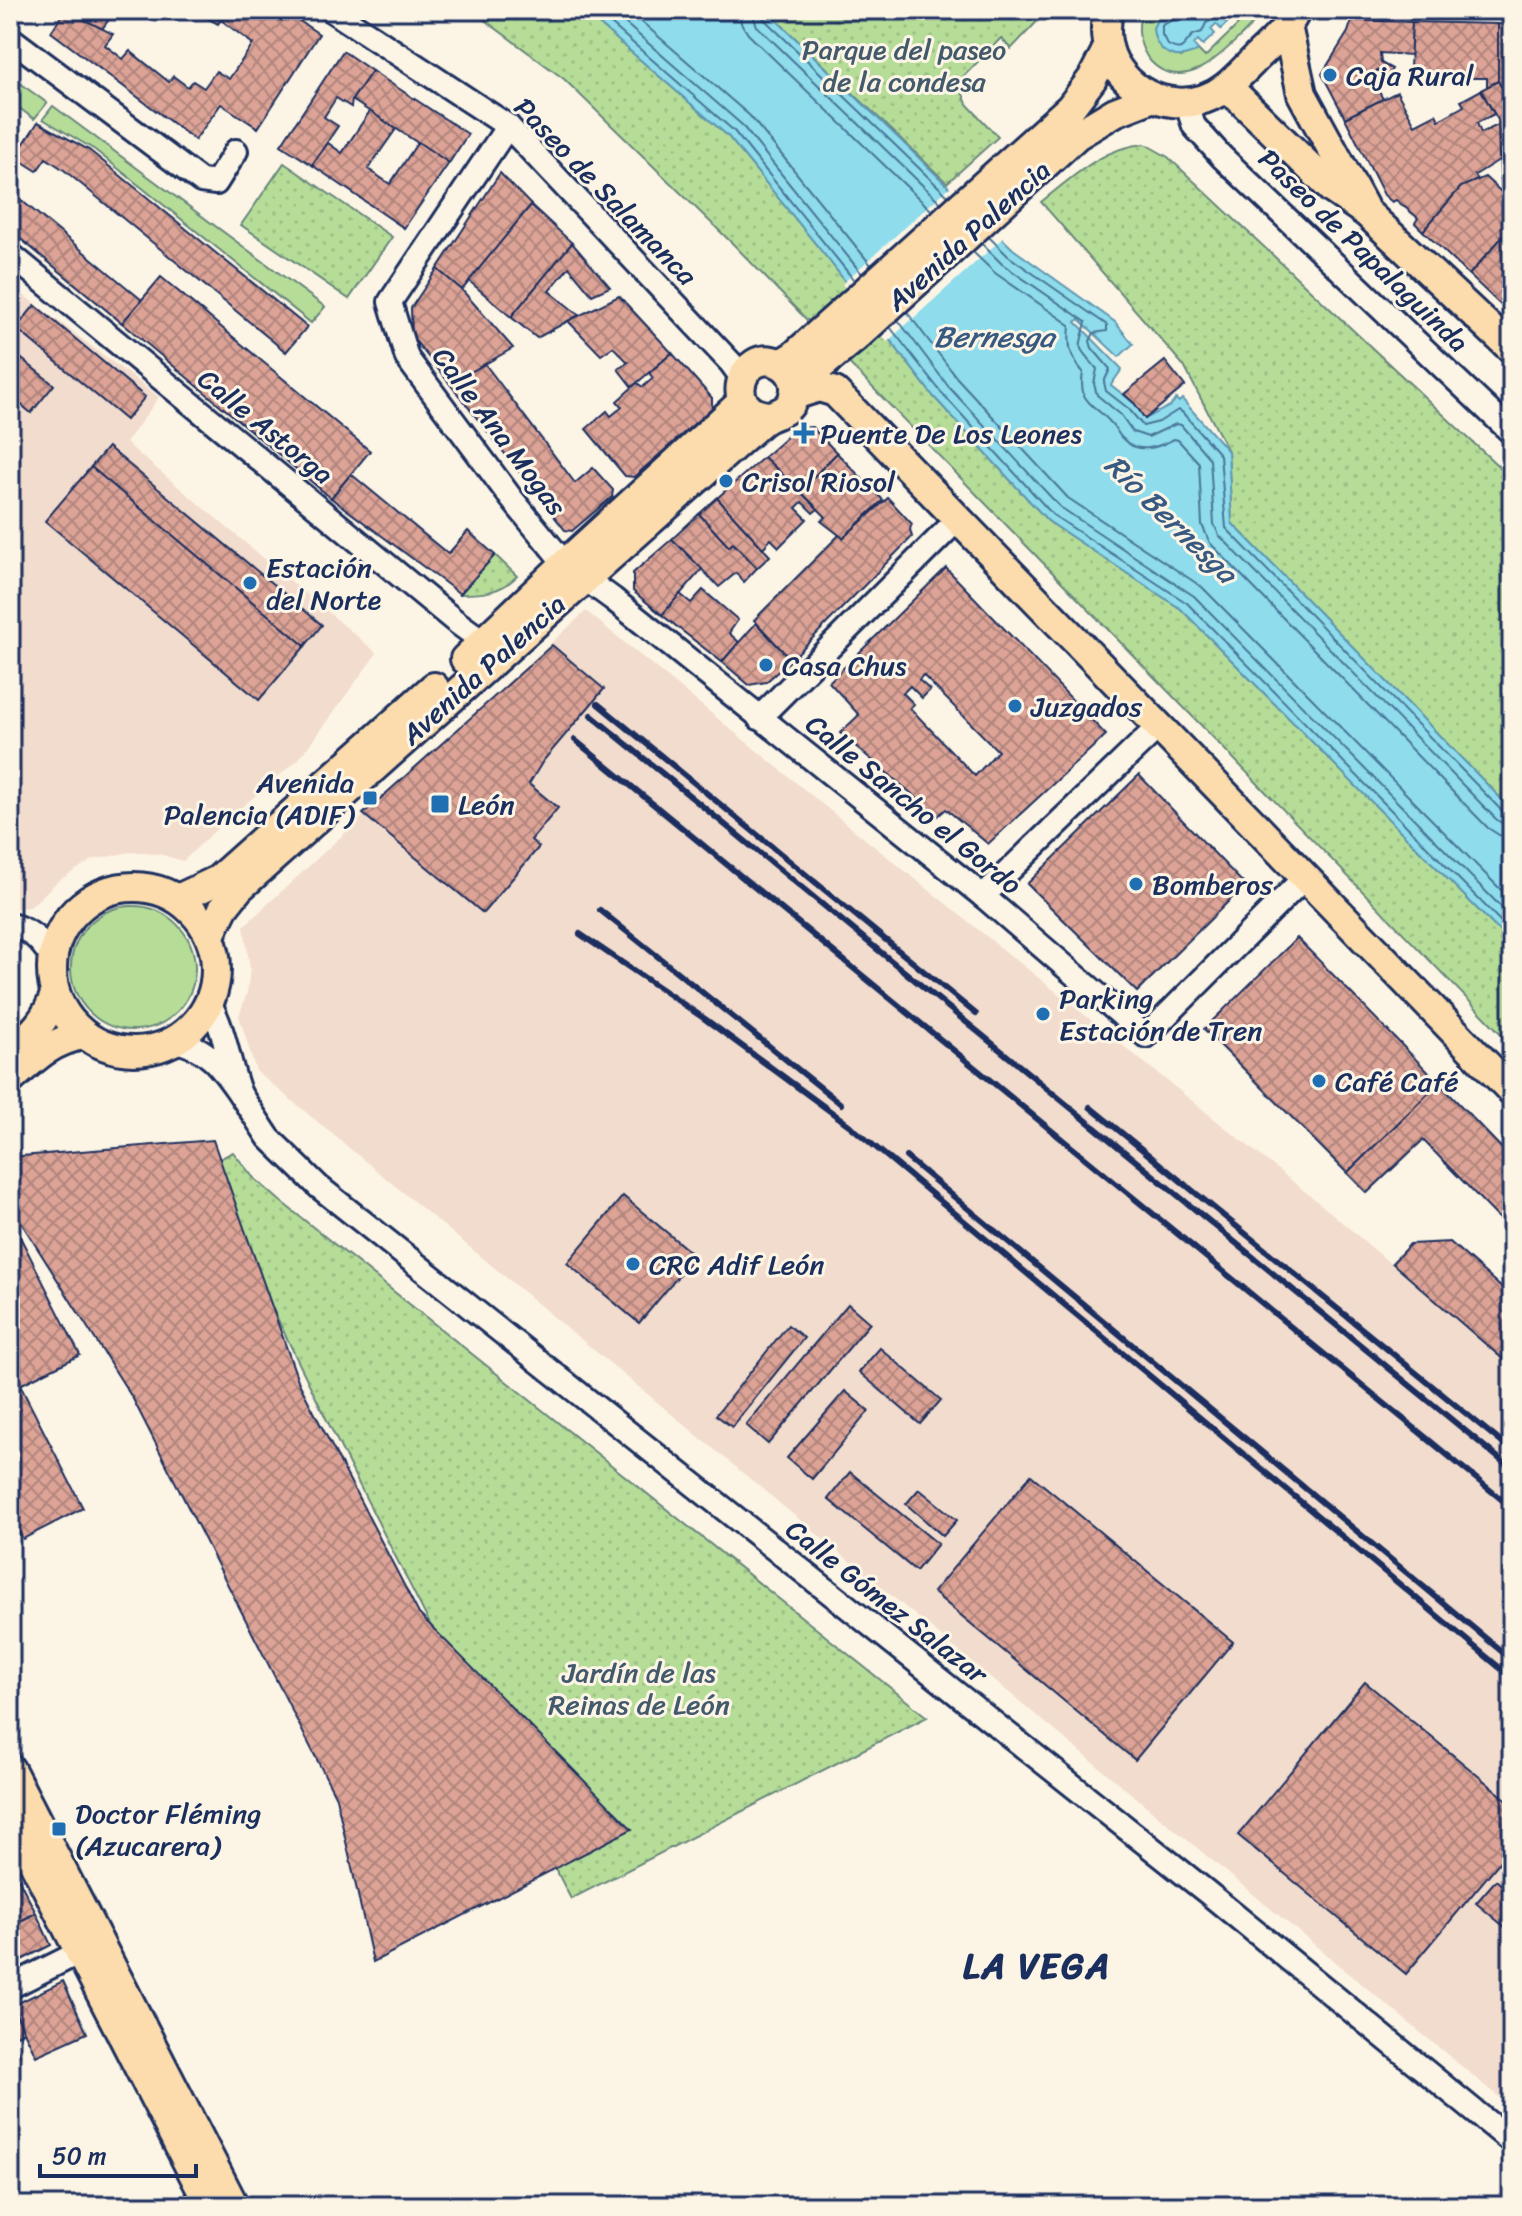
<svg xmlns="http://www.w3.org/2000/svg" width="1522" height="2216" viewBox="0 0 1522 2216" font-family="Sriracha,sans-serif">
  <defs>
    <pattern id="park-dots" width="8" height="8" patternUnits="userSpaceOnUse" patternTransform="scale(2)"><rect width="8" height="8" fill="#b6dd98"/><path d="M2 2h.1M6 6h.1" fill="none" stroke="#9cbe85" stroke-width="1.8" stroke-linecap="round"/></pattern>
    <pattern id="building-cross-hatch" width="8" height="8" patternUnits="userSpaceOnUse" patternTransform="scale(2)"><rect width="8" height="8" fill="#dca396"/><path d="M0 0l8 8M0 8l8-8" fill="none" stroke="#b2857e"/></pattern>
  </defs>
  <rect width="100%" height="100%" fill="#fcf5e5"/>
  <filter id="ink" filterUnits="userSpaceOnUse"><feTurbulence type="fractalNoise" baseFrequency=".0125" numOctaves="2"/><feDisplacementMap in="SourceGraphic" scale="16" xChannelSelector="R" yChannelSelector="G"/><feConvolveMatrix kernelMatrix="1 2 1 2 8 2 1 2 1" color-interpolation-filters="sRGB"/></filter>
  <g filter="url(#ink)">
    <g fill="#f2dccd">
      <path d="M10,285L159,397L126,443L377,653L299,759L225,821L183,861L159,854L130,852L92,860L58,881L30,907L10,909Z"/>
      <path d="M586,611L849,826L1317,1201L1512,1367V2108L256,1071L239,1016L247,993L250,969L244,926Z"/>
    </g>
    <g fill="#b6dd98" stroke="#68867b" stroke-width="2">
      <path d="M1142,10L1161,11L1156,19L1181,57L1198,50L1205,57L1244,19L1239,12L1265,10C1251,27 1219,59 1199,69C1159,88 1129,49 1142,10Z"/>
      <path d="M10,76L47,103L34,119L10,101Z"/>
      <path d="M53,106L325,307L311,323L95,150L43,119Z"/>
      <circle cx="133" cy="968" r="62"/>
    </g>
    <g fill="url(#park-dots)" stroke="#68867b" stroke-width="2">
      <path d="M471,10H583L728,136L828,259L934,397L1048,521L1181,609L1512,944V1045L735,246L564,79Z"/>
      <path d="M766,10H1048L1011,49L1001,38L958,82L967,104L998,137L947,183Z"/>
      <path d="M1145,144L1168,157L1512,479V810L1232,523L1228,451L1184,366L1041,202C1073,177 1103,147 1145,144Z"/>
      <path d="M284,163L392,237L349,299L241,225Z"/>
      <path d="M495,555L517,576C500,593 483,594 460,594Z"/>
      <path d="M233,1152L253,1177L279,1200L927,1717L571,1899C447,1656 319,1415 206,1166Z"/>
    </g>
    <g fill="#8edcec" stroke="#6097b3" stroke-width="2">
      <path d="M583,10H766L1013,249L1115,322L1133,344L1119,357L1079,319L1076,322L1122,369L1111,385L1135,404L1145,419L1170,406L1176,399L1179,402L1182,399L1228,451L1232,523L1512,810V944L1181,609L1048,521L934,397L828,259L728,136Z"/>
      <path d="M1171,10H1231L1228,14L1232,18L1221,29L1216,24L1211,29L1215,34L1203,45L1198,40L1194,45L1198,50C1177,64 1155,53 1153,28L1161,11L1166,16Z"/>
    </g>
    <path fill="#fcf5e5" d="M953,184L1005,236L887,342L842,284Z"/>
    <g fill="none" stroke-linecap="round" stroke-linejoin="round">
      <g stroke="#497497" stroke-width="2">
        <path d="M595,10L734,131L854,280"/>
        <path d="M610,10L741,124L862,274"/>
        <path d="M628,10L750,116L871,265"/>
        <path d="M739,10L741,23L748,34L932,211"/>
        <path d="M751,10L757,26L941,203"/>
        <path d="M762,10L764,19L948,196"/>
        <path d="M1177,10L1175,19L1162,25V35L1168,45C1184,54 1183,44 1193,35L1202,32L1206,23L1219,16L1221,10"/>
        <path d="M989,237L1008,256L1107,325V331L1094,333L1090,341L1092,348L1110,369L1104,382L1106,391L1129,409L1143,426L1159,422L1178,410L1182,412L1220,455L1226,528L1503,812L1512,815"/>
        <path d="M982,244L1002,264L1086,322C1079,353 1075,343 1097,369L1094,384L1097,395L1121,415L1133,432L1148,437L1176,424L1181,425L1210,459L1214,524L1219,535L1496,819L1503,824L1512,825"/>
        <path d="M973,252L995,273L1070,325C1068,346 1069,355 1083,372C1078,405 1093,402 1111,423C1115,427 1118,434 1122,438C1137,455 1157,448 1174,439L1178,440L1199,463L1202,525L1210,543L1488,828L1499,835L1512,837"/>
        <path d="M907,312L957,378L1068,498L1202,587L1512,901"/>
        <path d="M898,320L948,386L1060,507L1194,596L1512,918"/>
        <path d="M890,327L941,392L1053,515L1187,603L1512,933"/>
      </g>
    </g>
    <g fill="url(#building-cross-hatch)" stroke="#1b2f5e" stroke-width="2" fill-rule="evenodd">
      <path d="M65,10H116L102,29Z"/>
      <path d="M65,10L113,34L105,45L123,59L130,51L169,82L173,76L188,87L193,81L204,88L216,71L229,79L253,44L221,20L228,10H283L319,34L258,128L221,104L195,140L51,32Z"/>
      <path d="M192,10H228L218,24Z"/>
      <path d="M1352,20L1412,22L1411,55L1380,53L1381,63L1392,69L1388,76L1377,70L1372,79L1383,99L1345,118L1322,74L1348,32Z"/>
      <path d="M1412,22L1498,24V81L1487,87V78H1418V75L1410,68Z"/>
      <path d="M1498,24L1512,25V82L1502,88L1498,81Z"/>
      <path d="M343,51L372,71L352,100L351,107L336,98L324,117L338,126L312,165L281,145Z"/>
      <path d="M372,71L468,134L449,163L352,100Z"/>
      <path d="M1498,81L1502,88L1512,82V167L1500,171L1498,120L1481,90Z"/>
      <path d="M1481,90L1494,114L1477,123L1481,133L1498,125L1499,160L1475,175L1478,180L1461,187L1423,231L1415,223L1418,218L1396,200L1392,202L1384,195L1345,118L1397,92L1415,125L1436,114L1439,120L1464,106L1461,101Z"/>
      <path d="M370,111L396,129L368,169L390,184L418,142L449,163L404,228L312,165L328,143L342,153Z"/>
      <path d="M38,122L89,150L307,327L286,352L64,170L46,158L37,171L15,157Z"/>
      <path d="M1512,167V202L1502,193L1500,171Z"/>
      <path d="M500,173L531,205L462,290L437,269Z"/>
      <path d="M1485,177L1512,202V226L1469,275L1423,231L1461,187Z"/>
      <path d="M10,191L142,300L122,323L10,230Z"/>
      <path d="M531,205L572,243L511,317L469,281Z"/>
      <path d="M1512,226V316L1469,275Z"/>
      <path d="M572,243L610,287L592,295L569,267L549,291L579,315L537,338L511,317Z"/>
      <path d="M437,269L462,290L513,348L450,384L412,337L411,308Z"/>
      <path d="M161,277L370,451L331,498L122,323Z"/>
      <path d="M619,296L672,353L632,387L618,369L628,362L613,347L601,355L568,321Z"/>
      <path d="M35,305L145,397L126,420L16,328Z"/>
      <path d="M12,351L54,385L31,413L10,395Z"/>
      <path d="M672,353L712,398V408L634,477L625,476L586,429L607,411L611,416L622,407L617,401L637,383L643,387L653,378L649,373Z"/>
      <path d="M1165,361L1185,386L1145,419L1135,404L1124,394Z"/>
      <path d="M485,364L575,483L593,468L613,490L612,497L572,531L565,530L450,384Z"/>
      <path d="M812,427L837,453L800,491L764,457L797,428Z"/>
      <path d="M108,447L322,625L305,646L91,467Z"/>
      <path d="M837,453L883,500L843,538L821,521L826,517L800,491Z"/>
      <path d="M764,457L818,509L813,513L802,502L796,508L807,519L779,547L771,539L763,548L717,498Z"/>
      <path d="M91,467L305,646L259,700L45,521Z"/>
      <path d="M351,474L448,554L468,531L495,555L460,594L331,498Z"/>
      <path d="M717,498L770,556L757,568L733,543L729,547L699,514Z"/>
      <path d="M888,498L912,524L910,529L912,537L791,660L754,620L839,535L843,538Z"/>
      <path d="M699,514L729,547L733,543L757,568L744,582L736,573L719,587L672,539Z"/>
      <path d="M672,539L702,569L662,615L633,591V573Z"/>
      <path d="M946,568L1106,735L988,844L946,809L938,816L840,733L859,715L829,682ZM923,675L998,751L975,776L910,708L914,704L903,693L910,686L922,698L930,690L919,680Z"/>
      <path d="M703,590L738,620L729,633L739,642L722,662L662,615L680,594L691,603Z"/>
      <path d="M756,623L791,660L766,682L749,685L722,662Z"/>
      <path d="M552,645L604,689L543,761L529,784L558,808L531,840L539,847L483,913L363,814Z"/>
      <path d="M1139,775L1245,885L1137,992L1027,884Z"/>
      <path d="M1297,938L1439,1083L1347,1173L1204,1029Z"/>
      <path d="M1439,1083L1512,1159V1232L1423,1140L1367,1193L1347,1173Z"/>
      <path d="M213,1140L299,1383L419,1614L632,1829L373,1962L336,1797L133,1399L10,1205V1157Z"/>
      <path d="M623,1196L695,1256L639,1323L567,1263Z"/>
      <path d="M10,1217L80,1355L20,1385L83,1508L23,1539L10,1515Z"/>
      <path d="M1450,1242L1512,1297V1367L1392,1263L1410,1244Z"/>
      <path d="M848,1304L870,1323L768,1444L746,1425Z"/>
      <path d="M788,1325L804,1338L732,1427L716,1415Z"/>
      <path d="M880,1348L941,1400L920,1424L859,1372Z"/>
      <path d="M845,1391L869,1411L812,1479L787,1458Z"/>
      <path d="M850,1472L938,1544L916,1571L828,1499Z"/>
      <path d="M1031,1475L1233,1642L1135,1760L933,1592Z"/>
      <path d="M919,1489L957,1520L943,1536L906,1504Z"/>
      <path d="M1365,1682L1512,1804V1847L1406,1974L1238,1835Z"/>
      <path d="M17,1876L36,1913L10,1926V1879Z"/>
      <path d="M1496,1880L1512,1894V1933L1476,1903Z"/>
      <path d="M36,1913L51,1945L10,1966V1939L18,1935L13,1925Z"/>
      <path d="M63,1981L87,2033L36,2056L12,2006Z"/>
      <path d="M12,2006L24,2031L11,2038L20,2055L10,2060V2008Z"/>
    </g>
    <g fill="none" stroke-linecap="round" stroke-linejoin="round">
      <g stroke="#1b2f5e" stroke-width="28">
        <g id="minor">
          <path d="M331,10L508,126L731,363L742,378"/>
          <path d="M10,38L201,181L216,183L236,151"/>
          <path d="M1186,103L1194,126L1222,157L1512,433"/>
          <path d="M508,126L390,302L407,358L511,498L565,564L613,599L983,896L1146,1036L1305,877"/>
          <path d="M10,254L455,621L495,650"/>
          <path d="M759,718L958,519"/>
          <path d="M983,896L1159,726"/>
          <path d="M10,925C30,929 40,940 51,956"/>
          <path d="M174,1041C207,1046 222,1068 240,1094C228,1064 226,1031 209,1003"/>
          <path d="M240,1094L269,1138L319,1187L1208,1893L1512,2142"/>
          <path d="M10,1987L80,1952"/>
        </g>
      </g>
      <g stroke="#1b2f5e" stroke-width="34">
        <g id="major">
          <path d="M1109,10C1103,28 1106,53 1118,69C1142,103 1190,115 1226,87C1237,78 1247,67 1257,57C1271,44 1289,28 1296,10"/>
          <path d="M1287,26L1302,94L1363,206"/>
          <path d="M1225,88L1238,97L1332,189L1367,213L1512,349"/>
          <path d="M781,364L795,355L1070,108L1092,79L1108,48"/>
          <path d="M795,387L856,337L1077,135L1115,112L1151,98"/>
          <path d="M794,395L819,387L835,392L1512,1091"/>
          <path d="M465,659L565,564L743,401"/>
          <circle cx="134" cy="969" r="82"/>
          <path d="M180,898L218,880L434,687"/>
          <path d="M210,935L224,907L239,888L745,436C753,430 760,421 769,417C775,414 781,413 786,409C802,395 796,371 778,363C741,347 720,413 770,416"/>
          <path d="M10,1053C30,1035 47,1021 55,994"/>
          <path d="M10,1080C33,1059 52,1040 84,1035"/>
          <path d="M10,1769L234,2206"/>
          <path d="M10,1816L210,2206"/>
        </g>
      </g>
      <use href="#minor" stroke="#fcf5e5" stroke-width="22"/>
      <use href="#major" stroke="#fcdcac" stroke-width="28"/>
      <g stroke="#1b2f5e" stroke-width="6">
        <path d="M598,704L976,1014"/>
        <path d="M591,715L1512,1469"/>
        <path d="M575,740L1512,1508"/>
        <path d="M600,910L841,1104"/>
        <path d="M580,934L705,1019L849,1125L1512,1678"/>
        <path d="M1090,1107L1512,1451"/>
        <path d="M906,1157L1512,1660"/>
      </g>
    </g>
  </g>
  <g fill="#1f6fb2" stroke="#fcf5e5" stroke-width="3">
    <circle cx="1330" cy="75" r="8"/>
    <path d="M800 421h8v8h8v8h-8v8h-8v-8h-8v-8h8z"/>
    <circle cx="726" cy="481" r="8"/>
    <circle cx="250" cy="583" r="8"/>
    <circle cx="766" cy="665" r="8"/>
    <circle cx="1015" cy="706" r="8"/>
    <rect x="362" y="790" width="16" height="16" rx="4"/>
    <rect x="430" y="794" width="20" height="20" rx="4"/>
    <circle cx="1136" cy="884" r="8"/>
    <circle cx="1043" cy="1014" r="8"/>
    <circle cx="1319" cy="1081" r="8"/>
    <circle cx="633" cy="1264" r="8"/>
    <rect x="51" y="1821" width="16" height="16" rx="4"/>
  </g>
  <g text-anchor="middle" stroke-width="6" stroke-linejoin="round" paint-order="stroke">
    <g font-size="28" fill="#425a6c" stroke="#fcf5e5">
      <text x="904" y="59">Parque del paseo<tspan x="904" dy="32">de la condesa</tspan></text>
      <text x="639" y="1682">Jardín de las<tspan x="639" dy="32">Reinas de León</tspan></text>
    </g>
    <g font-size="28" fill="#1b2f5e" stroke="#fcf5e5" text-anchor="start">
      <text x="1346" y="85">Caja Rural</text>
      <text x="820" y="443">Puente De Los Leones</text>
      <text x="742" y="491">Crisol Riosol</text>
      <text x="266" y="577">Estación<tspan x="266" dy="32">del Norte</tspan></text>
      <text x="782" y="675">Casa Chus</text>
      <text x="1031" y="716">Juzgados</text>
      <text x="354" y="792" text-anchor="end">Avenida<tspan x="354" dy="32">Palencia (ADIF)</tspan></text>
      <text x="458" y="814">León</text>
      <text x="1152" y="894">Bomberos</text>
      <text x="1059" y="1008">Parking<tspan x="1059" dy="32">Estación de Tren</tspan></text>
      <text x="1335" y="1091">Café Café</text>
      <text x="649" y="1274">CRC Adif León</text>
      <text x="75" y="1823">Doctor Fléming<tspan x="75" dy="32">(Azucarera)</tspan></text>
    </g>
    <g font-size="28" fill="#1b2f5e" stroke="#fcf5e5">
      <text transform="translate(606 191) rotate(46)" y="10">Paseo de Salamanca</text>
      <text transform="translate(968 235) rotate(-42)" y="10">Avenida Palencia</text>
      <text transform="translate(1364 250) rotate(44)" y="10">Paseo de Papalaguinda</text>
      <text transform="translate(266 426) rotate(39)" y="10">Calle Astorga</text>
      <text transform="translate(500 431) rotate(53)" y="10">Calle Ana Mogas</text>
      <text transform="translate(483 669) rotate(-42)" y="10">Avenida Palencia</text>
      <text transform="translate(914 804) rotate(39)" y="10">Calle Sancho el Gordo</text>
      <text transform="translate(887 1601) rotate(38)" y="10">Calle Gómez Salazar</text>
    </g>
    <g font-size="30" font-style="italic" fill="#385a82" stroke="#fcf5e5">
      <text x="994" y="347">Bernesga</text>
      <text transform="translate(1171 519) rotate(44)" y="10">Río Bernesga</text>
    </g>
    <g font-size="36" font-weight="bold" letter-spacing="2" fill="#1b2f5e" stroke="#fcf5e5">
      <text x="1037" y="1978">LA VEGA</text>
    </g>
  </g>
  <rect width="1522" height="2216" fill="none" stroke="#fcf5e5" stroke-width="40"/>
  <rect x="20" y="20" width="1482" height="2176" fill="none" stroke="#1b2f5e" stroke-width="3" filter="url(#ink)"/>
  <path d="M40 2164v12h156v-12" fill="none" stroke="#1b2f5e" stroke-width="4"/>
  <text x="52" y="2164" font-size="24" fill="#1b2f5e" stroke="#fcf5e5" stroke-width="6" paint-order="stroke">50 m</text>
</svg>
